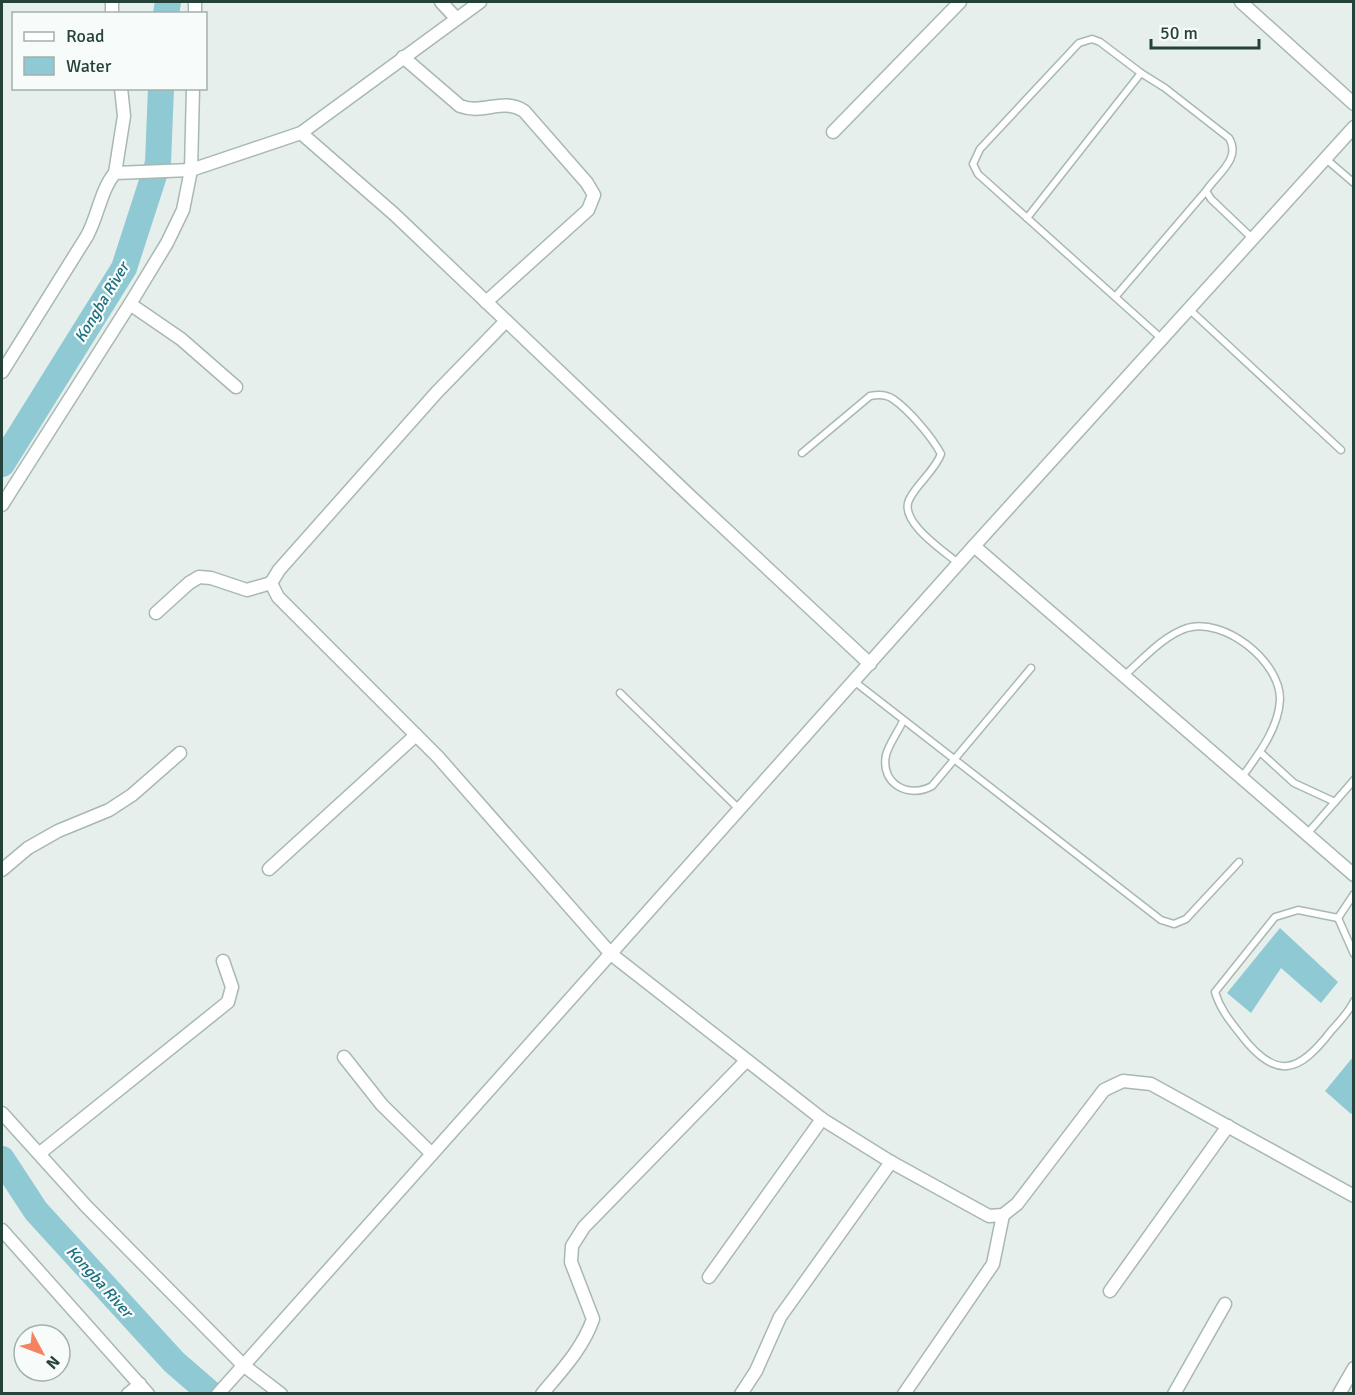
<svg xmlns="http://www.w3.org/2000/svg" width="1355" height="1395" viewBox="0 0 1355 1395" font-family="Signika,sans-serif">
  <rect width="100%" height="100%" fill="#e6efeb"/>
  <g fill="#8ec9d4">
    <path d="M1280,928L1338,982L1321,1003L1281,968L1251,1013L1227,993Z"/>
    <path d="M1353,1057L1354,1111L1351,1114L1325,1091Z"/>
  </g>
  <g fill="none" stroke-linecap="round" stroke-linejoin="round">
    <g stroke="#8ec9d4" stroke-width="26">
      <path d="M166,14L168,2"/>
      <path d="M2,464L124,268L158,163L161,88"/>
      <path d="M2,1159L36,1211L174,1362L211,1394"/>
    </g>
    <g stroke="#a8b8b2" stroke-width="9">
      <g id="lane">
        <path d="M1326,159L1354,183"/>
        <path d="M1027,218L1141,73"/>
        <path d="M1116,296L1206,191"/>
        <path d="M1190,310L1341,450"/>
        <path d="M1162,339L978,174L973,164L980,149L1079,43L1092,39L1100,42L1141,73L1165,88L1229,138C1242,159 1216,175 1206,191L1211,199L1253,239"/>
        <path d="M802,453L870,396C879,394 886,394 893,399C909,410 932,437 941,454C934,472 917,483 909,500C899,522 944,551 958,563"/>
        <path d="M1125,675C1144,658 1163,636 1187,628C1224,617 1280,661 1280,699C1279,728 1258,755 1242,777"/>
        <path d="M855,682L1161,920L1174,924L1186,919L1239,862"/>
        <path d="M620,693L740,810"/>
        <path d="M903,721C898,732 889,744 886,755C880,784 909,799 932,786L1031,668"/>
        <path d="M1260,752L1294,783L1335,802"/>
        <path d="M1307,834L1354,780"/>
        <path d="M1338,918L1298,910L1275,917L1215,992C1220,1009 1230,1021 1241,1035C1276,1081 1299,1073 1331,1031C1339,1022 1349,1012 1354,1001"/>
        <path d="M1338,918L1354,954"/>
        <path d="M1338,918L1354,894"/>
      </g>
    </g>
    <g stroke="#a8b8b2" stroke-width="15">
      <g id="street">
        <path d="M112,2V14"/>
        <path d="M441,2L456,18"/>
        <path d="M1241,2L1354,104"/>
        <path d="M195,14V2"/>
        <path d="M403,57L460,106C484,115 502,97 524,111L587,183L594,195L588,210L486,302"/>
        <path d="M833,132L960,2"/>
        <path d="M301,133L394,214L690,496L870,664"/>
        <path d="M115,173L124,116L121,88"/>
        <path d="M130,304L181,339L236,387"/>
        <path d="M506,321L437,392L279,570L271,583L278,597L438,757L611,954L822,1119L891,1162L989,1216L1003,1215L1017,1204L1104,1090L1123,1081L1151,1084L1354,1196"/>
        <path d="M2,372L87,236C98,216 101,189 115,173L191,170L301,133L480,2"/>
        <path d="M2,505L130,304L167,243L183,210L191,170L193,88"/>
        <path d="M974,546L1354,875"/>
        <path d="M156,613L189,583L199,577L211,578L247,590L271,583"/>
        <path d="M269,869L416,735"/>
        <path d="M2,870L28,848L58,831L109,810L132,795L180,753"/>
        <path d="M344,1057L382,1105L432,1154"/>
        <path d="M2,1113L86,1206L243,1365L281,1394"/>
        <path d="M40,1153L228,1002L232,987L223,961"/>
        <path d="M2,1230L148,1394"/>
        <path d="M709,1277L822,1119"/>
        <path d="M1110,1291L1228,1126"/>
        <path d="M128,1394L140,1384"/>
        <path d="M218,1394L974,546L1354,127"/>
        <path d="M542,1394C562,1370 583,1348 593,1319L571,1262L572,1246L584,1227L746,1061"/>
        <path d="M741,1394L756,1371L780,1317L891,1162"/>
        <path d="M904,1394L993,1264L1003,1215"/>
        <path d="M1174,1394L1225,1304"/>
        <path d="M1339,1394L1354,1368"/>
      </g>
    </g>
    <use href="#lane" stroke="#fff" stroke-width="6"/>
    <use href="#street" stroke="#fff" stroke-width="12"/>
  </g>
  <g text-anchor="middle" stroke-width="4.5" stroke-linejoin="round" paint-order="stroke">
    <g font-size="16" font-style="italic" fill="#1c6f80" stroke="#f7fbf9">
      <text transform="translate(101 302) rotate(-59)" y="6">Kongba River</text>
      <text transform="translate(100 1281) rotate(48)" y="6">Kongba River</text>
    </g>
  </g>
  <rect width="1355" height="1395" fill="none" stroke="#24423a" stroke-width="6"/>
  <rect x="12" y="12" width="195" height="78" fill="#f7fbf9" stroke="#a3b1ad" stroke-width="1.5"/>
  <rect x="24" y="32" width="30" height="9" fill="#ffffff" stroke="#a3b1ad" stroke-width="1.5"/>
  <text x="66" y="42" font-size="18" fill="#24423a">Road</text>
  <rect x="24" y="57" width="30" height="18" fill="#8ec9d4" stroke="#a3b1ad" stroke-width="1.5"/>
  <text x="66" y="72" font-size="18" fill="#24423a">Water</text>
  <g transform="translate(42 1353) rotate(131)"><circle r="28" fill="#f7fbf9" stroke="#a3b1ad" stroke-width="1.5"/>
  <path d="M0-4.5L10 22L0 15L-10 22Z" fill="#f4845f"/>
  <text y="-9" font-size="16" font-weight="bold" text-anchor="middle" fill="#24423a">N</text>
  </g>
  <path d="M1151 39v9h108v-9" fill="none" stroke="#24423a" stroke-width="3"/>
  <text x="1160" y="39" font-size="18" fill="#24423a" stroke="#f7fbf9" stroke-width="4.5" paint-order="stroke">50 m</text>
</svg>
